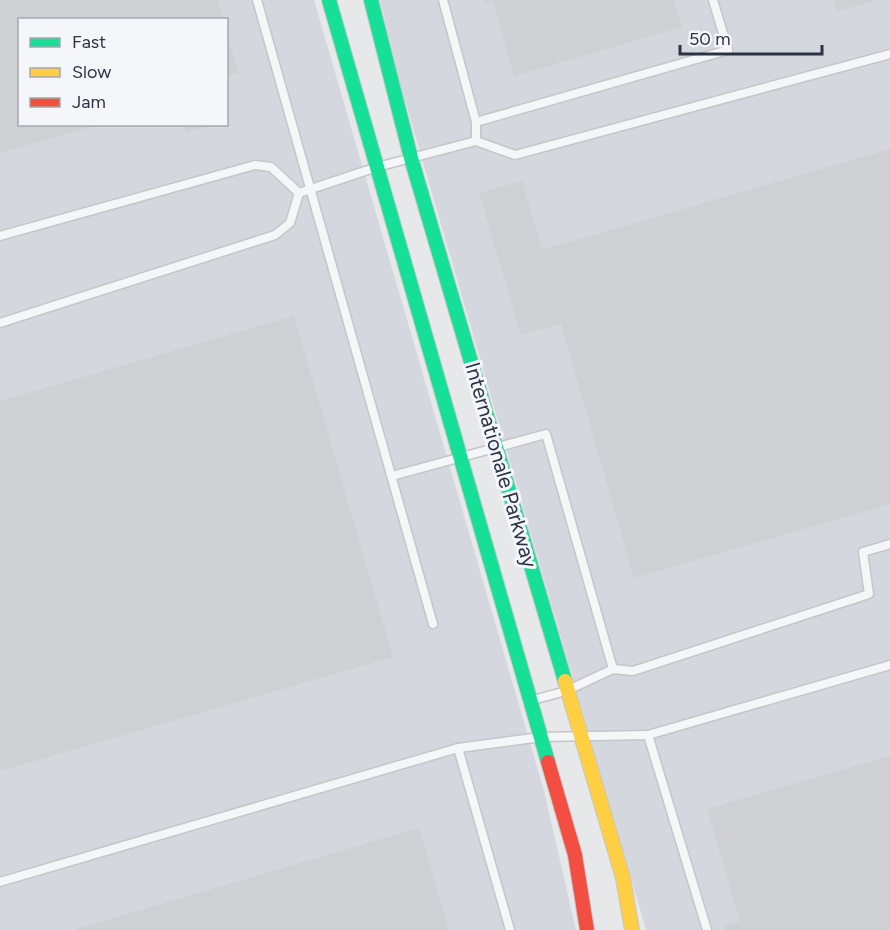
<svg xmlns="http://www.w3.org/2000/svg" width="890" height="930" viewBox="0 0 890 930" font-family="Figtree,sans-serif">
  <rect width="100%" height="100%" fill="#e6e8ea"/>
  <g fill="#d4d7dd" fill-rule="evenodd">
    <path d="M0,0H314L544,791L576,930H0ZM20,20H226V124H20Z"/>
    <path d="M380,0H890V930H646L398,76Z"/>
  </g>
  <g fill="#ced0d3">
    <path d="M0,0H218L224,20H20V124L97,125L0,153Z"/>
    <path d="M483,0H674L682,27L514,76L493,1L484,3Z"/>
    <path d="M834,0H875V1L837,11Z"/>
    <path d="M226,32L239,73L226,76Z"/>
    <path d="M184,124H211V125L186,132Z"/>
    <path d="M890,149V504L634,578L561,324L521,335L479,193L522,181L542,250Z"/>
    <path d="M294,316L393,657L0,771V401Z"/>
    <path d="M890,756V930H725L724,926L740,921L707,809Z"/>
    <path d="M419,828L449,930H76V929Z"/>
  </g>
  <g fill="none" stroke-linecap="round" stroke-linejoin="round">
    <g stroke="#c4c6c8" stroke-width="11">
      <g id="lane">
        <path d="M257,0L433,624"/>
        <path d="M443,0L476,122V141"/>
        <path d="M476,122L728,50L713,0"/>
        <path d="M299,193L377,167L476,141L515,155L890,54"/>
        <path d="M0,236L255,165L271,167L299,193"/>
        <path d="M0,323L275,235L290,223L299,193"/>
        <path d="M392,476L546,434L613,669"/>
        <path d="M533,700L566,691L613,669L633,671L869,594L863,552L890,544"/>
        <path d="M648,735L890,665"/>
        <path d="M0,882L458,748"/>
        <path d="M510,930L458,748L541,737L648,735L707,930"/>
      </g>
    </g>
    <g stroke="#c4c6c8" stroke-width="16">
      <g id="fast">
        <path d="M329,0L548,762"/>
        <path d="M371,0L411,158L565,681"/>
      </g>
    </g>
    <g stroke="#c4c6c8" stroke-width="16">
      <path id="slow" d="M565,681L623,878L632,930"/>
    </g>
    <g stroke="#c4c6c8" stroke-width="16">
      <path id="jam" d="M548,762L575,855L587,930"/>
    </g>
    <use href="#lane" stroke="#f5f6f7" stroke-width="8"/>
    <use href="#fast" stroke="#16e098" stroke-width="14"/>
    <use href="#slow" stroke="#ffcf43" stroke-width="14"/>
    <use href="#jam" stroke="#f24e42" stroke-width="14"/>
  </g>
  <g text-anchor="middle" stroke-width="6" stroke-linejoin="round" paint-order="stroke">
    <g font-size="21" fill="#2b3445" stroke="#f4f6f9">
      <text transform="translate(501 465) rotate(74)" y="7">Internationale Parkway</text>
    </g>
  </g>
  <rect x="18" y="18" width="210" height="108" fill="#f4f6f9" stroke="#a4a8b1" stroke-width="1.5"/>
  <rect x="30" y="38" width="30" height="9" fill="#16e098" stroke="#a4a8b1" stroke-width="1.5"/>
  <text x="72" y="48" font-size="18" fill="#2b3445">Fast</text>
  <rect x="30" y="68" width="30" height="9" fill="#ffcf43" stroke="#a4a8b1" stroke-width="1.5"/>
  <text x="72" y="78" font-size="18" fill="#2b3445">Slow</text>
  <rect x="30" y="98" width="30" height="9" fill="#f24e42" stroke="#a4a8b1" stroke-width="1.5"/>
  <text x="72" y="108" font-size="18" fill="#2b3445">Jam</text>
  <path d="M680 45v9h142v-9" fill="none" stroke="#2b3445" stroke-width="3"/>
  <text x="689" y="45" font-size="18" fill="#2b3445" stroke="#f4f6f9" stroke-width="4.5" paint-order="stroke">50 m</text>
</svg>
